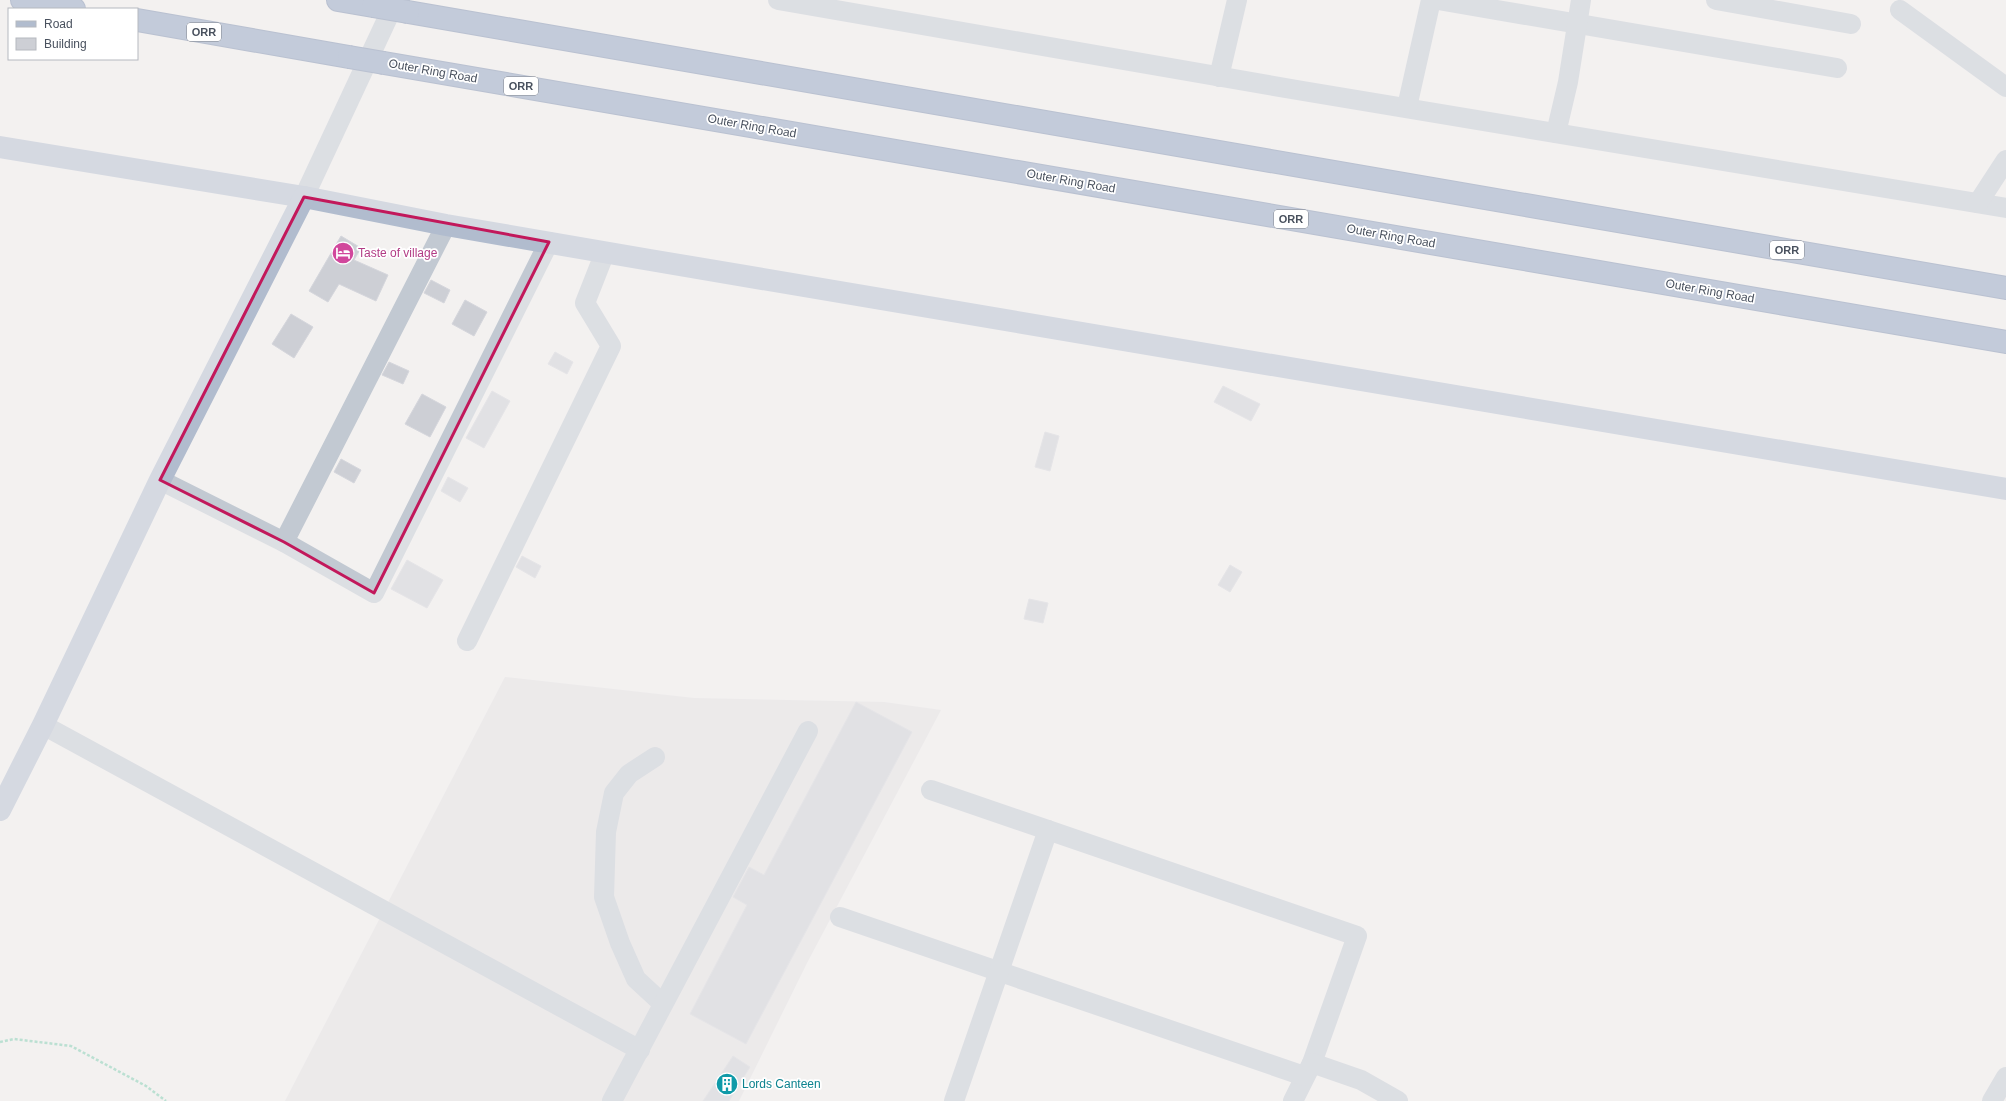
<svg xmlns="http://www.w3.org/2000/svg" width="2006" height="1101" viewBox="0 0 2006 1101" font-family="Helvetica,sans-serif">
  <rect width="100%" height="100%" fill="#f3f1f0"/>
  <path fill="#e4e2e3" d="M505,677L694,698L884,702L941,710L807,963L739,1101H285Z"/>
  <g fill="#cdcfd5" stroke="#d5d6dc">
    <path d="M341,236L361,248L354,260L388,275L376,301L339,284L328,302L309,291Z"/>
    <path d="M431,280L450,290L444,303L424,293Z"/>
    <path d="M465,300L487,312L474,336L452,324Z"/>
    <path d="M291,314L313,327L294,358L272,344Z"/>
    <path d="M555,352L573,362L567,374L548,364Z"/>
    <path d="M389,362L409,371L403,384L382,375Z"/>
    <path d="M1223,386L1260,404L1251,421L1214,402Z"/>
    <path d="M492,391L510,401L484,448L466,438Z"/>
    <path d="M422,394L446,407L430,437L405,424Z"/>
    <path d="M1045,432L1059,436L1050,471L1035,467Z"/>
    <path d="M341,459L361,470L354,483L334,472Z"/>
    <path d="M448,477L468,488L460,502L441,491Z"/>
    <path d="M522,556L541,566L535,578L516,567Z"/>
    <path d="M407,560L443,580L427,608L391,589Z"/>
    <path d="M1230,565L1242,572L1230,592L1218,585Z"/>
    <path d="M1029,599L1048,603L1043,623L1024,619Z"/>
    <path d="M856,702L912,732L746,1044L690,1014L747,905L733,897L749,867L764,875Z"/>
    <path d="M733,1056L750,1067L729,1101H703Z"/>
  </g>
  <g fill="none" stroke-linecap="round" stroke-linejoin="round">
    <g stroke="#7588aa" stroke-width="24">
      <g id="highway">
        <path d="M22,0L74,9"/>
        <path d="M338,0L373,6"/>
        <path d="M408,12L2006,288"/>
        <path d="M137,20L349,57"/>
        <path d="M384,63L2006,342"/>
      </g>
    </g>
    <path stroke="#79ccad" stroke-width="2.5" stroke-dasharray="3 2" stroke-linecap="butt" d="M0,1042L14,1039L71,1046L146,1086L166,1101"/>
    <g stroke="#c2c9d2" stroke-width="20">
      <path d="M778,0L1303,91L2006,208"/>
      <path d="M1438,0L1837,68"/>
      <path d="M1716,0L1851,24"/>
      <path d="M1900,10L2006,87"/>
      <path d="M1219,77L1237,0"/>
      <path d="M1407,107L1431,0"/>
      <path d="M1556,133L1568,82L1581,0"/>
      <path d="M304,197L396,0"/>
      <path d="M1978,203L2006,160"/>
      <path d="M160,480L284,542L374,593L549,242"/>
      <path d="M284,542L446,225"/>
      <path d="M467,641L611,346L585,303L605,252"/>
      <path d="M43,725L640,1050"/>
      <path d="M655,757L629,774L614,793L606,832L604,897L620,943L636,979L662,1003"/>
      <path d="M931,790L1357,936L1312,1063L1293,1101"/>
      <path d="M840,917L1304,1076"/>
      <path d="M1312,1063L1361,1080L1398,1101"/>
      <path d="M612,1101L808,731"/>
      <path d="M954,1101L1048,830"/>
      <path d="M1992,1101L2006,1077"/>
    </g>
    <g stroke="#b1bcce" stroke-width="22">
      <path d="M0,147L304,197L446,225L650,260L2006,489"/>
      <path d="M0,810L43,725L160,480L304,197"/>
    </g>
    <use href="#highway" stroke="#899dbe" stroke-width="22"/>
    <g stroke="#7588aa" stroke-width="24" stroke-linecap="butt">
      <g id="highway-bridge">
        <path d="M373,6L408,12"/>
        <path d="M349,57L384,63"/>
      </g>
    </g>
    <use href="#highway-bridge" stroke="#899dbe" stroke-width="22"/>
  </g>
  <path d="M0 0H2006V1101H0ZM304,197L549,242L374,593L284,542L160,480Z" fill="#f3f1f0" fill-opacity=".55" fill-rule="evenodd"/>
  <path fill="none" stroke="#c2185b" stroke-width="3" stroke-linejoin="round" d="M304,197L549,242L374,593L284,542L160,480Z"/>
  <defs>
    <g id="hotel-disc" transform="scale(1.15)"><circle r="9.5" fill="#d1479c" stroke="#fff"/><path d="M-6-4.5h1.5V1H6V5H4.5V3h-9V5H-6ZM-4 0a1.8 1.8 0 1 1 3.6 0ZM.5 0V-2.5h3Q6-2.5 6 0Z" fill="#fff"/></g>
    <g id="building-disc" transform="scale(1.15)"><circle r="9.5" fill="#0f9aa8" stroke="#fff"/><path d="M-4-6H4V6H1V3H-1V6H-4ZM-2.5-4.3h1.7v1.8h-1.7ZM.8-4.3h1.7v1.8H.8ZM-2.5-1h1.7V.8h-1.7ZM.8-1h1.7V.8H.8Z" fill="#fff"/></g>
  </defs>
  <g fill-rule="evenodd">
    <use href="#hotel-disc" x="343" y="253"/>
    <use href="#building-disc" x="727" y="1084"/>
  </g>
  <g text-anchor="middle" stroke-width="3.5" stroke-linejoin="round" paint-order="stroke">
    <g fill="#fff" stroke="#80858e" stroke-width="1">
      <rect x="187" y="23" width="34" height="18" rx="3"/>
      <rect x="504" y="77" width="34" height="18" rx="3"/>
      <rect x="1274" y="210" width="34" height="18" rx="3"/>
      <rect x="1770" y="241" width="34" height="18" rx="3"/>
    </g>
    <g font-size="11" font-weight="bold" fill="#49515e">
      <text x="204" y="36">ORR</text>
      <text x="521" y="90">ORR</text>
      <text x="1291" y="223">ORR</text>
      <text x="1787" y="254">ORR</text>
    </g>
    <g font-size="12" fill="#49515e" stroke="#fff">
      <text transform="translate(433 71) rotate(10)" y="4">Outer Ring Road</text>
      <text transform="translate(752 126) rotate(10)" y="4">Outer Ring Road</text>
      <text transform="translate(1071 181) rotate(10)" y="4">Outer Ring Road</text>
      <text transform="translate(1391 236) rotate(10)" y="4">Outer Ring Road</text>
      <text transform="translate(1710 291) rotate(10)" y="4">Outer Ring Road</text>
    </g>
    <g font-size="12" fill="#b23c85" stroke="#fff" text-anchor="start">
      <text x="358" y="257">Taste of village</text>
    </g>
    <g font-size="12" fill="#0d838f" stroke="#fff" text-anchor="start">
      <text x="742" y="1088">Lords Canteen</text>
    </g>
  </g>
  <rect x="8" y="8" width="130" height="52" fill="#ffffff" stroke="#b6b9bf"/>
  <rect x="16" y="21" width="20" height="6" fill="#b1bcce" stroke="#b6b9bf"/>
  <text x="44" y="28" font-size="12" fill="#49515e">Road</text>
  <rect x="16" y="38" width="20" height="12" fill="#cdcfd5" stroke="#b6b9bf"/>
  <text x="44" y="48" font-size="12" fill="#49515e">Building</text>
</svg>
